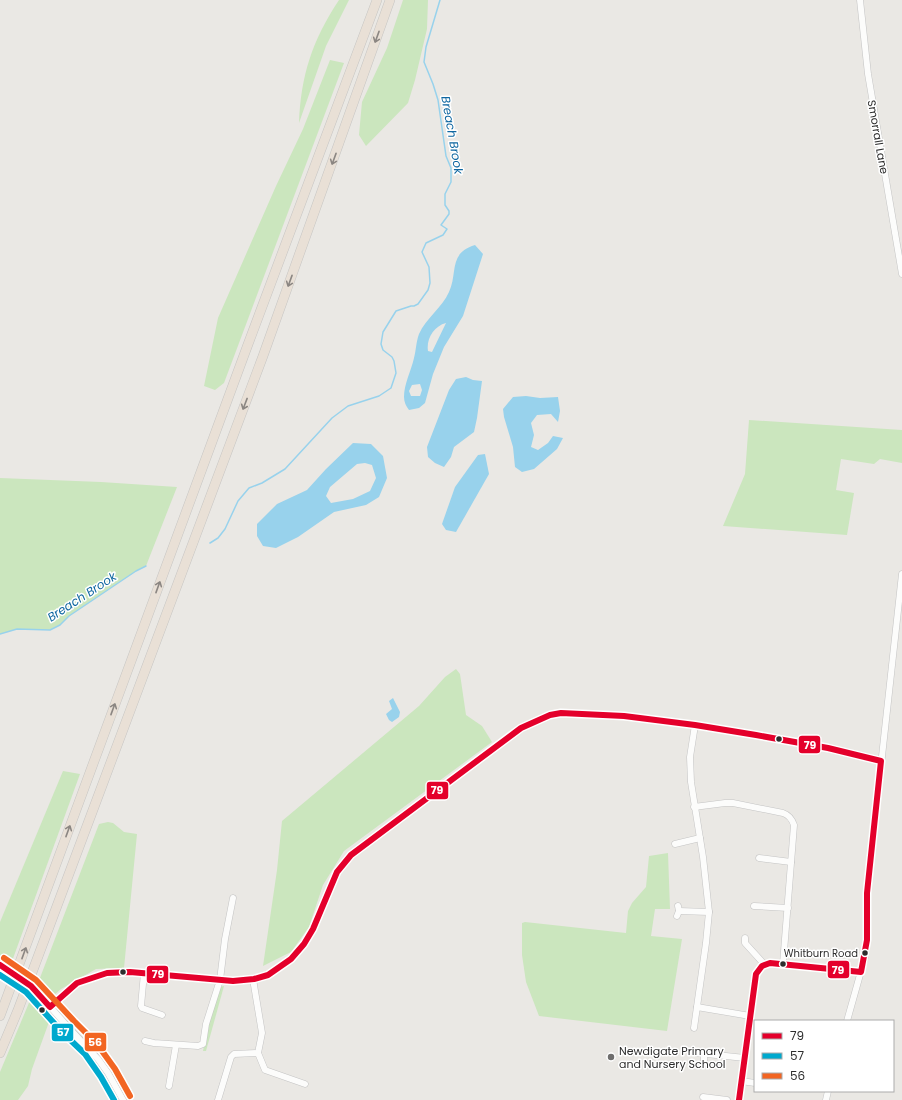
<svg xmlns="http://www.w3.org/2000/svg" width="902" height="1100" viewBox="0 0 902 1100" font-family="Poppins,sans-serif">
  <rect width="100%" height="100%" fill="#eae8e4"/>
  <g fill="#cbe6be">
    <path d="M339,0H349L326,46L299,123C301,75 312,41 339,0Z"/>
    <path d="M403,0H428L427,29L415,80L408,103L366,146L359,135L362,102L387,48Z"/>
    <path d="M330,60L344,63L224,383L215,390L204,386L218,318L276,186L303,129Z"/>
    <path d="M749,420L902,430V463L880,459L874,464L841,459L836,490L854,493L847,535L723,526L745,474Z"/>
    <path d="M0,478L101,482L177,487L146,566L136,571L69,616L60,625L50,630L17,629L0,634Z"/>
    <path d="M456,669L460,674L466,715L482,726L492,742L344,851L323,885L309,927L291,952L263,966L277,870L282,821L419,706L445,677Z"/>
    <path d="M63,771L80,774L11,964L0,959V922Z"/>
    <path d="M108,822L113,823L124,832L137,834L124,968L96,969L61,989L54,995H48L38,983L99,824Z"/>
    <path d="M668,853L670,909H655L651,936L682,939L667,1031L539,1016L526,982L522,955V923L525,922L626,933L628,911L632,903L646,887L649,856Z"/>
    <path d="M224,986L206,1051H203L207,1031L220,987Z"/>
    <path d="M31,998C39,1005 46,1012 49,1022L32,1069L28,1086L18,1100H0V1072Z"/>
  </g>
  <g fill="#98d2ec" fill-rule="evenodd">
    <path d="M475,245L483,254L463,316L444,347L433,374L425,403L419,408L409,410C406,406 404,402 404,397C404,384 411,371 414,358C416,351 416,342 419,334C426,318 442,308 449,292C458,273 448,253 475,245ZM446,323L432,352L428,351C426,339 434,326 446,323ZM420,384L422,390L420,396H411L409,391L412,385Z"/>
    <path d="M466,377L473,380L482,381L477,418L474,432L454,447L451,457L444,467L435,463L428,457L427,447L449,390L456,379Z"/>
    <path d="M526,396L540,398L558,397L560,411L558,422L551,414L537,415L531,423L534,435L531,447L538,450L548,443L553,436L563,438L557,449L534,469L522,472L515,467L513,447L504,417L503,409L513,397Z"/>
    <path d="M353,443L371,444L383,456L387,478L379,497L366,505L334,512L298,537L276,548L263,546L257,536V524L277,504L307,490L326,469ZM365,463L372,465L376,478L370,491L353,499L331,503L326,496L330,487L357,464Z"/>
    <path d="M485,454L489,474L456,532L446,530L442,524L455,487L478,455Z"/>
    <path d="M393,698L400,712L399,717L392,722L389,720L386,714L392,709L389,701Z"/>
  </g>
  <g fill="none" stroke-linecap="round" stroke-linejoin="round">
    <g stroke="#98d2ec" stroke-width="1.5">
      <path d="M210,543L218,538L225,529L238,501L249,488L262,483L285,469L332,418L348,406L379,396L391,388L396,373L394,361L392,357L383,350L381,344L383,332L396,311L411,306H414L418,304L428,290L430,283L429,267L422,252L426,243L443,235L447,229L441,225L449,214V211L445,205V194L451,182V168L446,156L438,100L433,84L424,62L426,47L440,0"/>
      <path d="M0,634L17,629L50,630L60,625L69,616L136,571L146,566"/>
    </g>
    <g stroke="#c4c4c4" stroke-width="7">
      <g id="minor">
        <path d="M860,0L868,74L902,274"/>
        <path d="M694,807L725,803H733L783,813C789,815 792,819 794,825L783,964"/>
        <path d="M675,844L700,838"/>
        <path d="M759,858L791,862"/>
        <path d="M754,906L788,908"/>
        <path d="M679,911L709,912"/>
        <path d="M677,916L679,911L678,906"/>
        <path d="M745,938V943L764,964"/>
        <path d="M0,965L7,970"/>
        <path d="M144,973L141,1006L142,1008L162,1015"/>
        <path d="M253,979L262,1033L258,1053L265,1070L305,1084"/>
        <path d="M38,993L68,1027L98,1059L108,1073L123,1100"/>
        <path d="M50,1007L77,983L89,978L107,973L130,972L233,981L254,979L268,975L291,959L304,944L313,929L337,872L351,855L521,728L550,715L561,713L624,716L695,725L756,735L828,748L881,761"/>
        <path d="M697,1007L750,1016"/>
        <path d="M847,1021L865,957L867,940V893L902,574"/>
        <path d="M694,1028L706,943L709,912L703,857L691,782L690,757L695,725"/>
        <path d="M145,1041L154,1043L198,1046L203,1044L206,1024L220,980L225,939L233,898"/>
        <path d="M697,1053L745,1058"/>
        <path d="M704,1053V1064"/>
        <path d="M741,1081L755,1083"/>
        <path d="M169,1086L176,1045"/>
        <path d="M703,1097L727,1100"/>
        <path d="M218,1100L231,1057L234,1054L258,1053"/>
        <path d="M739,1100L756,974C759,967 763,964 770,963L861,972"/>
        <path d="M826,1100L828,1091"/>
      </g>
    </g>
    <g stroke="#c6c5c3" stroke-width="10">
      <g id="highway">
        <path d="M0,1016L247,347L377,0"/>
        <path d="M0,1053L18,1010L263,356L390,0"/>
      </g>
    </g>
    <use href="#minor" stroke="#fcfcfb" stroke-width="6"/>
    <use href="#highway" stroke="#e9e0d6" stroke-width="9"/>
    <g stroke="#c4c4c4" stroke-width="7" stroke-linecap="butt">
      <path id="minor-bridge" d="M7,970L22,979L38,993"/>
    </g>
    <use href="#minor-bridge" stroke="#fcfcfb" stroke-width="6"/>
    <g stroke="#fff" stroke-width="9">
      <path id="bus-1" d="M0,965L31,986L50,1007L77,983L107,973L130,972L233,981L254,979L268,975L291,959L304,944L313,929L337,872L351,855L521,728L550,715L561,713L624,716L695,725L756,735L828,748L881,761L867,893V940L861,972L770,963L762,966L756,974L739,1100"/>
    </g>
    <g stroke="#fff" stroke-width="9">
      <path id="bus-2" d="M0,975L26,992L62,1032L85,1054L101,1077L114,1100"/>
    </g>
    <g stroke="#fff" stroke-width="9">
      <path id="bus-3" d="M4,958L36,980L74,1021L97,1044L115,1069L130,1096"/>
    </g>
    <use href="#bus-1" stroke="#e4002b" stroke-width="6"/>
    <use href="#bus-2" stroke="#00a9ce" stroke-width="6"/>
    <use href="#bus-3" stroke="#f26522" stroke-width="6"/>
  </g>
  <defs><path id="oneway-shaft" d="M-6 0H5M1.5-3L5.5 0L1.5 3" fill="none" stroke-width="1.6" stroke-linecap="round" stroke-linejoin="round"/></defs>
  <g stroke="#8b8682">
    <use href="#oneway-shaft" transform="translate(377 37) rotate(110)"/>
    <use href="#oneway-shaft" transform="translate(334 159) rotate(110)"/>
    <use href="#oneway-shaft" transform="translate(290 281) rotate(110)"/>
    <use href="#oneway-shaft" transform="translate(245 404) rotate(111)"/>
    <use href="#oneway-shaft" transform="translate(158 587) rotate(-70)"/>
    <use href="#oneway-shaft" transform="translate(113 709) rotate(-70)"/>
    <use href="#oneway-shaft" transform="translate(68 831) rotate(-70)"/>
    <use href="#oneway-shaft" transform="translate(24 953) rotate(-70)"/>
  </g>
  <g fill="#2d2d2d" stroke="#fff" stroke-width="1.5">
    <circle cx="779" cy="739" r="3.5"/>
    <circle cx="865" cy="953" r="3.5"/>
    <circle cx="783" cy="964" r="3.5"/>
    <circle cx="123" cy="972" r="3.5"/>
    <circle cx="42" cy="1010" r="3.5"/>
  </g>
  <circle fill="#6f6e6d" stroke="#fff" stroke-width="1.5" cx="611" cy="1057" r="4"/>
  <g text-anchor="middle" stroke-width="3" stroke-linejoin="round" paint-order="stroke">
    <g font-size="10" fill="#2d2d2d" stroke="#fff" text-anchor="end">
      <text x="858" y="957">Whitburn Road</text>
    </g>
    <g font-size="11" fill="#2d2d2d" stroke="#fff">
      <text transform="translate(878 137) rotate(80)" y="4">Smorrall Lane</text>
    </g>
    <g font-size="11" fill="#2d2d2d" stroke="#fff" text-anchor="start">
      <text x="619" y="1055">Newdigate Primary<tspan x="619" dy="13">and Nursery School</tspan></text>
    </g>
    <g font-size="12" font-style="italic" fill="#0e66a0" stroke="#fff">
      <text transform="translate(452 135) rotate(80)" y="4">Breach Brook</text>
      <text transform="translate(82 597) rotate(-33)" y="4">Breach Brook</text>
    </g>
  </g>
  <g stroke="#fff" stroke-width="1.5">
    <rect x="798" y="735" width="23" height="19" rx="4" fill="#e4002b"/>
    <rect x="426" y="781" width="23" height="19" rx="4" fill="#e4002b"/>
    <rect x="827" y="960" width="23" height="19" rx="4" fill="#e4002b"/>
    <rect x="146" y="965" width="23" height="19" rx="4" fill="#e4002b"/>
    <rect x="51" y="1023" width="23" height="19" rx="4" fill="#00a9ce"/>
    <rect x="84" y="1032" width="23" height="20" rx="4" fill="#f26522"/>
  </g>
  <g font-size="11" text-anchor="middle" font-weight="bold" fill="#fff">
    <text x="810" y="749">79</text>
    <text x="437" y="794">79</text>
    <text x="838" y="974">79</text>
    <text x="158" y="978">79</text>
    <text x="63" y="1036">57</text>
    <text x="95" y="1046">56</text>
  </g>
  <rect x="754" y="1020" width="140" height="72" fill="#ffffff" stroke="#ababab"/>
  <rect x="762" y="1033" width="20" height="6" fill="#e4002b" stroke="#ababab"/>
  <text x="790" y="1040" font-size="12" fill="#2d2d2d">79</text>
  <rect x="762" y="1053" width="20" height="6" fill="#00a9ce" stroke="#ababab"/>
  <text x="790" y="1060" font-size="12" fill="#2d2d2d">57</text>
  <rect x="762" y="1073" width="20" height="6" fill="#f26522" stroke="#ababab"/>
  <text x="790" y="1080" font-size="12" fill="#2d2d2d">56</text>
</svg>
